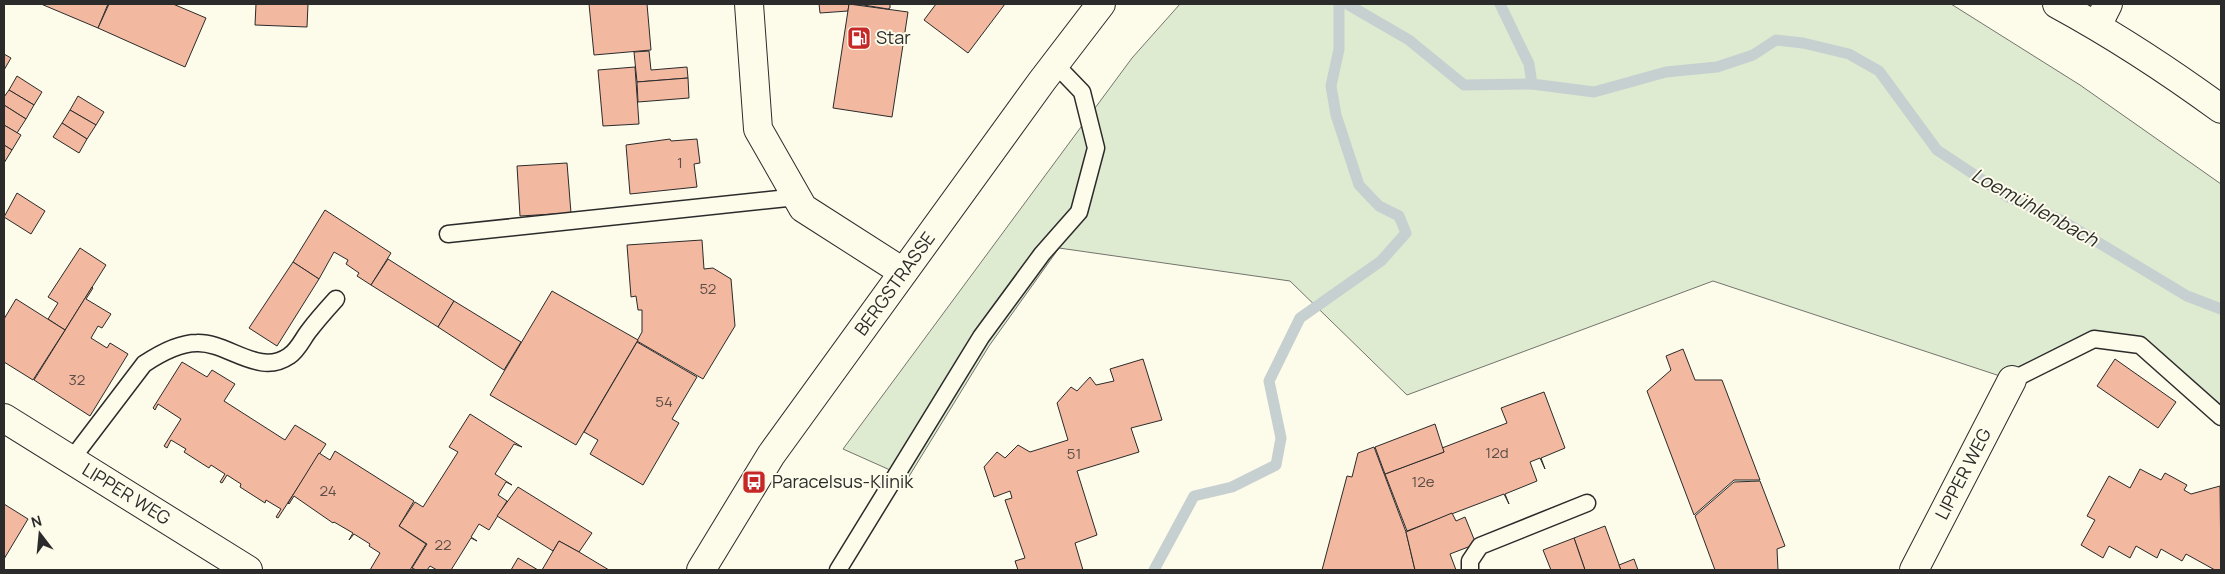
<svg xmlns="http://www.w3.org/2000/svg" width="2225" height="574" viewBox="0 0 2225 574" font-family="Manrope,sans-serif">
  <rect width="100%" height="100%" fill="#fdfbea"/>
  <path fill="#deebd1" stroke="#74746e" d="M1180,4H1951L2080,85L2221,184V417L2140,345L2094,339L2012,380L1713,281L1407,395L1290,281L1059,248L989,346L908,478L843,449L1132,58Z"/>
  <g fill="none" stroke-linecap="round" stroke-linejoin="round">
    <g stroke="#c7d0d0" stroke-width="11">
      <path d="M1347,4L1409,40L1464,85L1532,84"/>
      <path d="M1500,4L1529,64L1532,84L1594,92L1666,72L1717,67L1753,55L1776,40L1803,43L1849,54L1879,71L1937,150L2008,197L2061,220L2187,296L2221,309"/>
      <path d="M1154,570L1194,496L1232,487L1276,465L1281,438L1269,381L1300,318L1381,261L1406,233L1399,216L1379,206L1359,185L1336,115L1331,86L1339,49V4"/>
    </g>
  </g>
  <g fill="#f2b8a0" stroke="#2b2b2b">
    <path d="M41,4H108L98,28Z"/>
    <path d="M109,4H173L206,18L185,67L98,28Z"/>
    <path d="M256,4H308L307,27L255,25Z"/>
    <path d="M589,4H647L651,50L594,55Z"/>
    <path d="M819,4H849L848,11L820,13Z"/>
    <path d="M849,4L908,12L892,117L833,108Z"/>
    <path d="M857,4H890V8L888,9Z"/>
    <path d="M936,4H1005L968,53L924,20Z"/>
    <path d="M649,51L651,70L687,67L688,78L637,82L634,52Z"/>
    <path d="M4,54L11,58L4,70Z"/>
    <path d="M635,67L639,124L603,126L598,70Z"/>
    <path d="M17,76L42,92L34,105L9,90Z"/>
    <path d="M688,78L689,98L638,102L637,82Z"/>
    <path d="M9,90L34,105L26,119L4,105V97Z"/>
    <path d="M78,96L104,112L96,125L70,110Z"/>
    <path d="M4,105L26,119L17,133L4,125Z"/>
    <path d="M70,110L96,125L87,139L62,123Z"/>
    <path d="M62,123L87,139L79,153L53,137Z"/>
    <path d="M4,125L21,135L12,150L4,145Z"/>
    <path d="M670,139L671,141L697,139L700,163L694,164L697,187L630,194L626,145Z"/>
    <path d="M4,145L12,150L4,163Z"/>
    <path d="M567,163L571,213L520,216L517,166Z"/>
    <path d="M17,193L45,211L31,234L4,217Z"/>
    <path d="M325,210L391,253L371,285L357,276L359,273L346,264L348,260L334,252L319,279L293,262Z"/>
    <path d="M702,240L704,269L713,268L731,279L735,326L703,379L637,341L642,332V310H638L636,296L631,297L627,245Z"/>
    <path d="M80,248L106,265L65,330L48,319L58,303L48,297Z"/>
    <path d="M388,259L454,301L438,327L371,285Z"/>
    <path d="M293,262L319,279L277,346L249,328Z"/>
    <path d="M92,287L93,288L86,299L111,314L102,328L98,326L91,338L107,348L110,343L128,354L90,416L34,380Z"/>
    <path d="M552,291L638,340L576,445L490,395Z"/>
    <path d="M16,299L65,330L33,380L4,362V319Z"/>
    <path d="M454,301L521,342L504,370L438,327Z"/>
    <path d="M637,342L697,377L672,419L679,423L643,485L590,454L598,440L584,432Z"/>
    <path d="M1683,349L1695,380H1722L1760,480H1734L1694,515L1647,391L1671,370L1666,356Z"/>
    <path d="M1143,359L1162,420L1131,428L1139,452L1077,471L1097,535L1075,543L1083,570H1018L1015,561L1025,558L1005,500L1012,498L1010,491L994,497L984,467L997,452L1005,458L1018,445L1030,452L1068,440L1057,403L1071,387L1077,391L1090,377L1096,385L1114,381L1110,369Z"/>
    <path d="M2115,359L2176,402L2158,428L2097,386Z"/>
    <path d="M182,362L207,377L212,370L235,384L224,401L285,440L295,425L326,444L278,518L276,517L281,509L266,500L265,503L240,487L241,484L227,475L222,483L220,482L225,474L211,465L209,468L184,452L186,449L171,440L167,448L164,446L181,419L158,404L155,410L153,408Z"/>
    <path d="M1544,392L1565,448L1541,458L1545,469L1540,458L1530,462L1537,481L1505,494L1509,504L1504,494L1407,531L1385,474L1444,452L1442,448L1507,423L1501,408Z"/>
    <path d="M470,414L522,447L514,444L495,474L512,485L506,482L498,495L507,501L489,530L479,524L471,537L477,541L471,538L451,570H437L430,566L427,570H416L412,568L427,544L399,526L415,502L423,507L458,452L449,447Z"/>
    <path d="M1435,424L1444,452L1385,474L1375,447Z"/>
    <path d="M1374,447L1406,532L1415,570H1322L1347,476L1352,477L1358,453Z"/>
    <path d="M335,451L414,501L399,526L426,544L410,570H370L380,553L369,546L370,544L354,534L349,540L353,533L334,522L333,523L294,496L289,504L288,503L319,453L330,460Z"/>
    <path d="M2140,469L2161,480L2165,473L2187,485L2184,490L2191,494L2220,486L2221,570H2215L2186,554L2182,561L2161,549L2157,558L2136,546L2130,558L2109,546L2103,558L2081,545L2095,520L2087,516L2109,476L2130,488Z"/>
    <path d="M1760,481L1785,546L1777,549L1778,570H1715L1695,516L1734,482Z"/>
    <path d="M518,487L592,533L579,552L559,541L553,551L497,516Z"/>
    <path d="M4,504L28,519L4,559Z"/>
    <path d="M1452,513L1456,521L1465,517L1476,544L1450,554L1456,570H1415L1406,532Z"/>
    <path d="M1605,526L1621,570H1585L1574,538Z"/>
    <path d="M1574,538L1585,570H1551L1543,550Z"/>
    <path d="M559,541L579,552L609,570H542Z"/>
    <path d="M518,558L538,570H511Z"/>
    <path d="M1634,559L1638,570H1621L1619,565Z"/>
  </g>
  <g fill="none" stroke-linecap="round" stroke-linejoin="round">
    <g stroke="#2b2b2b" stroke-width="19">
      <g id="lane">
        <path d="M448,234L797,197"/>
        <path d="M2012,380L2094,339L2140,345L2221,417"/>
        <path d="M71,460L144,364C159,354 179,343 197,343C228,342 259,377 289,356C298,350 302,340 308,332C317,320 326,310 336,299"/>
        <path d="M838,570L981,337L1042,254L1079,212L1096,148L1082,92L1055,64"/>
        <path d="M1470,570V561L1480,546L1587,503"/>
      </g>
    </g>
    <g stroke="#2b2b2b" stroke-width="30">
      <g id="street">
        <path d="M749,4L758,129L803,208L903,272"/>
        <path d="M2097,26L2108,4"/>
        <path id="s1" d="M1914,570L2012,380"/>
      </g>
    </g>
    <g stroke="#2b2b2b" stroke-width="30">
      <g id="secondary">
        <path d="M2057,4C2114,35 2169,71 2221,109"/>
        <path id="s2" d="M4,418L248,570"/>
        <path id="s3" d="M701,570L771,455L1042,81L1101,4"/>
      </g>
    </g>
    <use href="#lane" stroke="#fdfbea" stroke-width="16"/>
    <use href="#street" stroke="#fdfbea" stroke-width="28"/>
    <use href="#secondary" stroke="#fdfbea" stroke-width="28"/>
  </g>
  <defs>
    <g id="fuel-square" transform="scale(1.25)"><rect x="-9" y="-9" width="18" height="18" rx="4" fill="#c62828" stroke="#fdfbea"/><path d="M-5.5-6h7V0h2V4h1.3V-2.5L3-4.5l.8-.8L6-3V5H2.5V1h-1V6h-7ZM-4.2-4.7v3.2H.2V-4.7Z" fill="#fff"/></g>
    <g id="bus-square" transform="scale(1.25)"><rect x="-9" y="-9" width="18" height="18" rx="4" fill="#c62828" stroke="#fdfbea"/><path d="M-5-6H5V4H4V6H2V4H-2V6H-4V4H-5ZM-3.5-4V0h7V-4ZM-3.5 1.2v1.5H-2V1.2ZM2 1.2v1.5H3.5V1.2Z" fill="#fff"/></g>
  </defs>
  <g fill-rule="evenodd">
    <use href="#fuel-square" x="859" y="38"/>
    <use href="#bus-square" x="754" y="482"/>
  </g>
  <g text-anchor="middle" stroke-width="4" stroke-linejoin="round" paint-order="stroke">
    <g font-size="15" fill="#5d4e48">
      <text x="680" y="168">1</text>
      <text x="708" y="294">52</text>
      <text x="77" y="385">32</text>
      <text x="664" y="407">54</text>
      <text x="1497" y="458">12d</text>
      <text x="1074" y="459">51</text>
      <text x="1423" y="487">12e</text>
      <text x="328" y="496">24</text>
      <text x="443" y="550">22</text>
    </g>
    <g font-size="18" fill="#2b2b2b" stroke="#fdfbea" text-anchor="start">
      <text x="876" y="44">Star</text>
      <text x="772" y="488">Paracelsus-Klinik</text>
    </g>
    <g font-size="18" fill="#2b2b2b" stroke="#fdfbea">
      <text dy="6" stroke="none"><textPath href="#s3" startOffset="346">BERGSTRASSE</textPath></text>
      <text dy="6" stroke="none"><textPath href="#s1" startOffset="108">LIPPER WEG</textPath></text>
      <text dy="6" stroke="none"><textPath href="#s2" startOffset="144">LIPPER WEG</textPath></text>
    </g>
    <g font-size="19" font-style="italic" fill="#2b2b2b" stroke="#fdfbea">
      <text transform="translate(2035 207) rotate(29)" y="7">Loemühlenbach</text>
    </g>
  </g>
  <rect width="2225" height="574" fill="none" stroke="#2b2b2b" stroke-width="10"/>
  <g transform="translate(40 534) rotate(344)" stroke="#fdfbea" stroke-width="4" paint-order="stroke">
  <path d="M0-4L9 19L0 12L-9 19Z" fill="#2b2b2b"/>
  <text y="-8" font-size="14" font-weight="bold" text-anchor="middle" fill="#2b2b2b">N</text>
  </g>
</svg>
